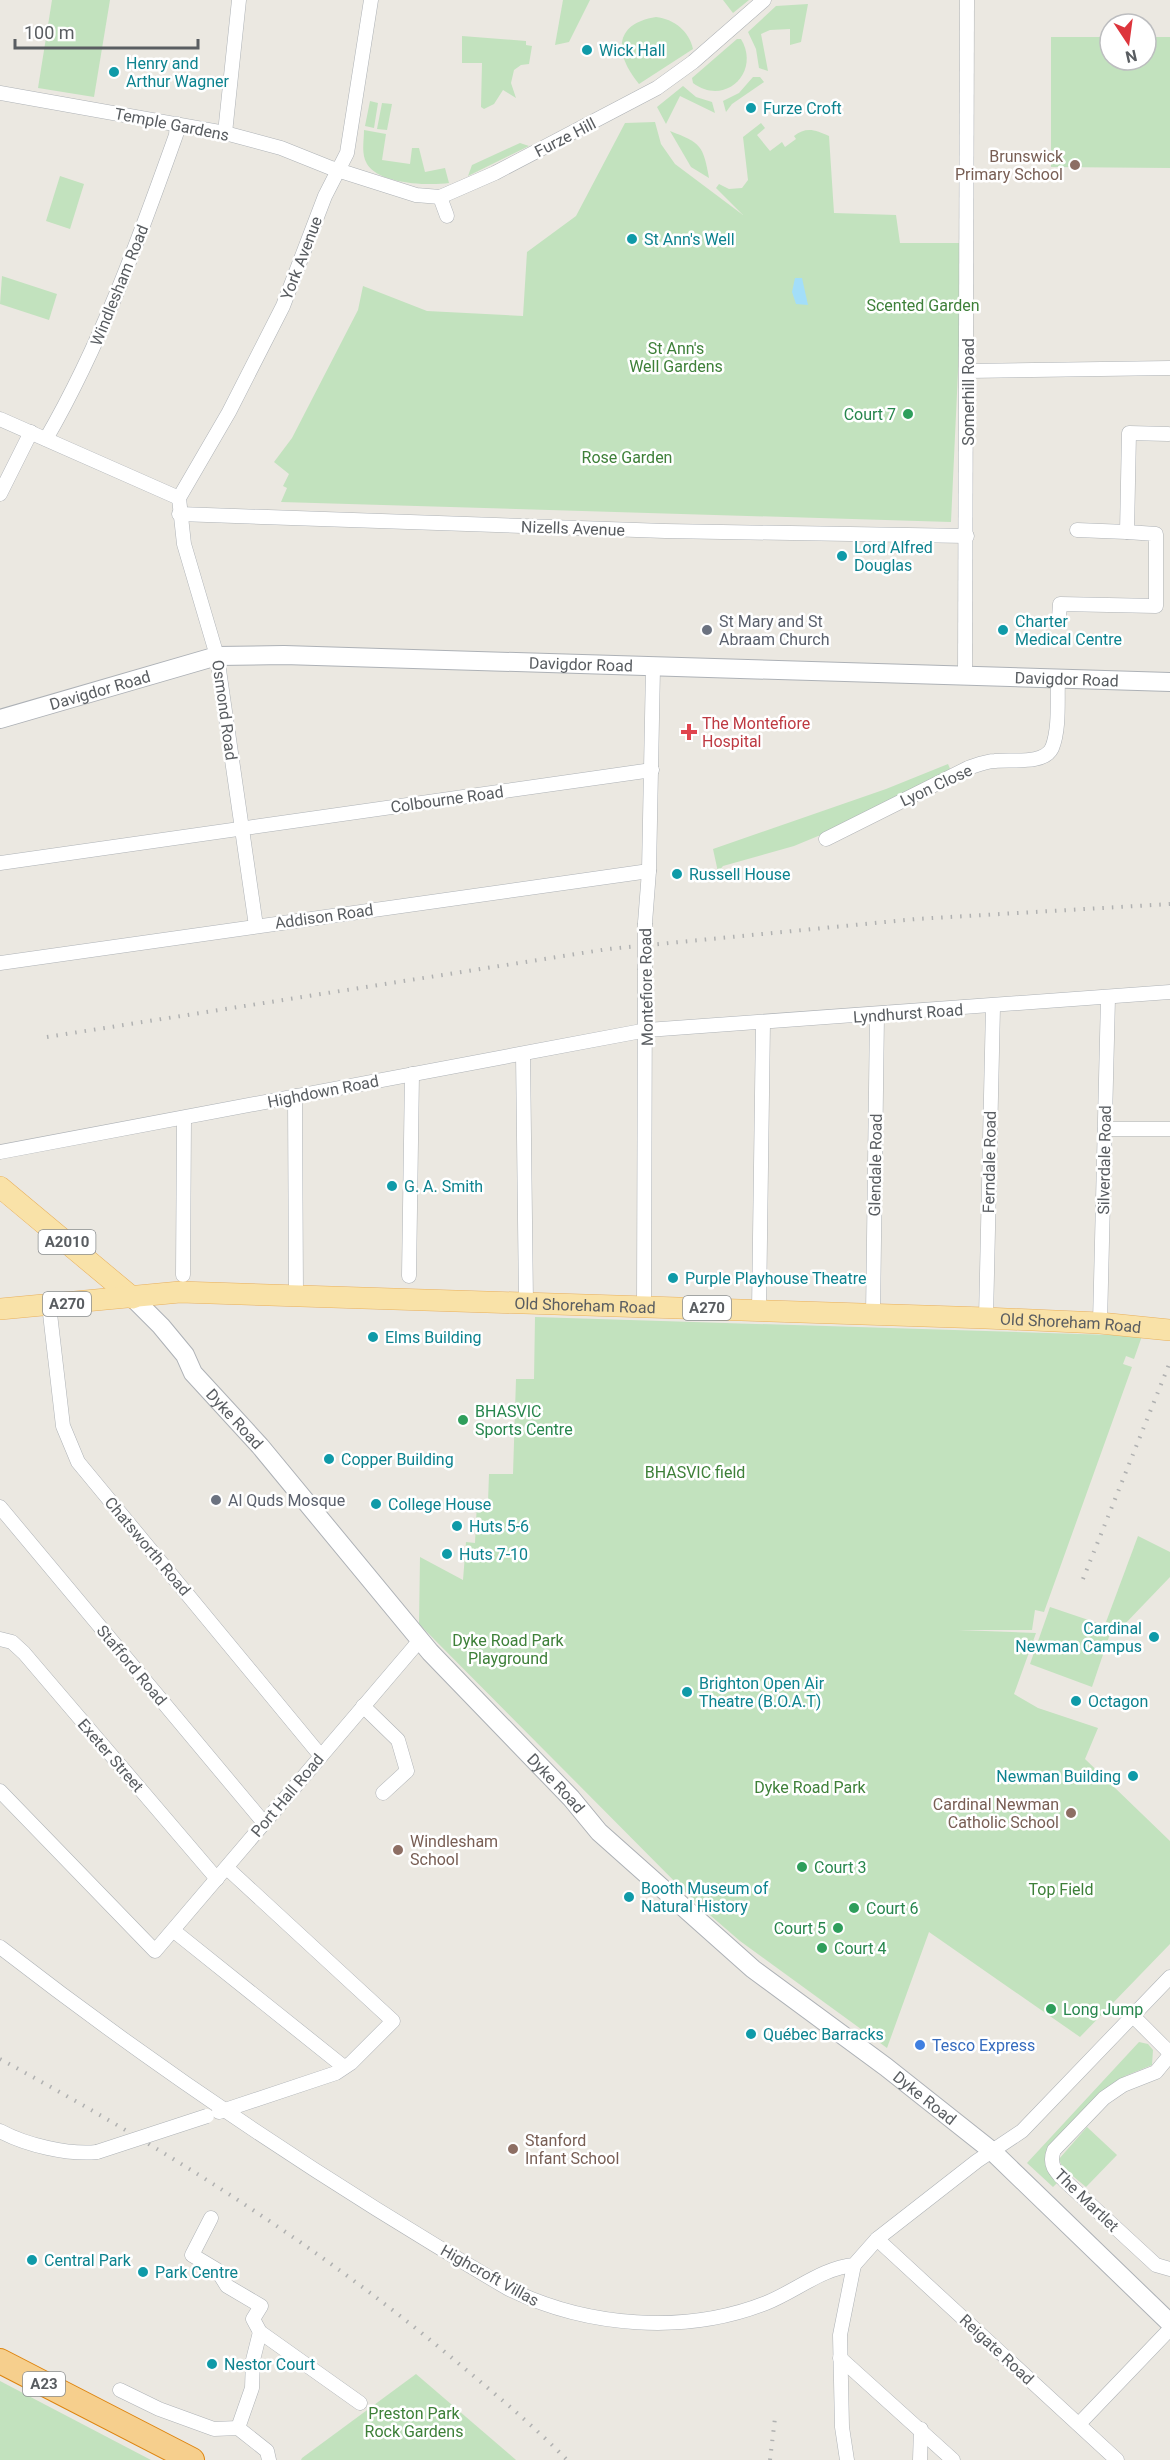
<svg xmlns="http://www.w3.org/2000/svg" width="1170" height="2460" viewBox="0 0 1170 2460" font-family="Roboto,sans-serif">
  <rect width="100%" height="100%" fill="#ebe8e1"/>
  <g fill="#c2e2be">
    <path d="M52,0H110L94,97L38,88Z"/>
    <path d="M563,0H590L569,42L555,45Z"/>
    <path d="M723,0H749L733,13Z"/>
    <path d="M808,4L801,42L790,45V29L770,30L761,34L768,71L759,68L756,49L748,32L776,6Z"/>
    <path d="M656,17C674,19 689,31 693,49L639,84C615,55 612,24 656,17Z"/>
    <path d="M462,36L526,41V45L532,46L529,64L521,65L514,70L511,83L516,98L503,90L494,104L484,109L481,107L482,63H462Z"/>
    <path d="M1051,37H1110V60H1146V37H1170V168L1051,167Z"/>
    <path d="M737,39H741C761,72 725,107 693,83L692,78Z"/>
    <path d="M753,77H760L764,82L732,104L726,112L723,101L739,93Z"/>
    <path d="M683,86L696,97L712,102L715,113L680,96L666,124L657,107Z"/>
    <path d="M370,101L378,103L374,128L365,126Z"/>
    <path d="M382,103L392,104L387,130L377,129Z"/>
    <path d="M655,122L661,144L675,164L743,215L716,188L719,184L729,189L742,188L748,180L743,137L761,123L765,128L757,135L770,151L782,142L785,147L796,139L794,136C806,126 816,130 829,136L834,213L896,215L900,243H964L951,522L281,502L287,488L283,486L289,474L274,462L292,438L358,310L363,286L427,311L523,316L527,252L576,216L625,123Z"/>
    <path d="M364,130L386,134L382,160L410,164L412,148H419L425,172L445,168L449,183C428,186 379,184 367,164C361,154 364,141 364,130Z"/>
    <path d="M670,131C701,143 703,145 709,178L691,167Z"/>
    <path d="M520,143L529,146L468,176L472,165Z"/>
    <path d="M60,176L84,184L70,229L46,221Z"/>
    <path d="M2,276L57,294L49,320L0,304Z"/>
    <path d="M948,764L951,771L852,822L794,846L723,866L718,872L713,849L886,789Z"/>
    <path d="M535,1317L1142,1336L1134,1359L1126,1356L1123,1364L1132,1367L1044,1612L1035,1610L1032,1630H958L1036,1633L1014,1694L1038,1708L1098,1728L1085,1759L1170,1841V1944L1080,2037L929,1932L887,2048L740,1941L696,1903L419,1624L420,1557L463,1580L466,1542L475,1543L477,1502H488L489,1474H513L516,1379H534Z"/>
    <path d="M1138,1536L1170,1552V1577L1122,1627L1106,1622Z"/>
    <path d="M1050,1607L1112,1628L1092,1687L1030,1664Z"/>
    <path d="M1139,2042L1148,2044L1153,2050L1152,2065L1125,2076L1101,2092L1049,2149L1058,2182L1053,2187L1027,2163Z"/>
    <path d="M1087,2127L1117,2155L1086,2187L1062,2167L1059,2159Z"/>
    <path d="M416,2374L516,2460H301L302,2458Z"/>
    <path d="M0,2381L151,2460H0Z"/>
  </g>
  <path fill="#a3def9" d="M795,278H802L808,305L796,304L792,292Z"/>
  <g fill="none" stroke-linecap="round" stroke-linejoin="round">
    <g stroke="#aeb2b6" stroke-width="15">
      <g id="street">
        <path d="M0,93L225,133L281,148L331,168L416,195L440,197L495,173L657,88L693,62L764,0"/>
        <path d="M225,133L239,0"/>
        <path d="M440,197L447,216"/>
        <path d="M968,371L1170,368"/>
        <path d="M0,419L179,498"/>
        <path d="M46,439C101,344 139,239 176,135L177,124"/>
        <path d="M0,494L31,432"/>
        <path d="M179,514L665,531L967,536"/>
        <path d="M1077,530L1127,532"/>
        <path d="M1059,618L1060,604L1156,606V534L1127,532L1129,433L1168,434"/>
        <path d="M965,676L967,0"/>
        <path d="M826,839L968,768C977,765 986,761 995,761C1011,759 1044,765 1052,748C1060,728 1057,699 1058,678"/>
        <path d="M0,863L652,770"/>
        <path d="M645,923L649,871L653,668"/>
        <path d="M256,926L217,656L184,544L179,498L229,412L283,306L325,196L347,153L371,0"/>
        <path d="M0,963L649,871"/>
        <path d="M523,1054L526,1303"/>
        <path d="M295,1096L296,1296"/>
        <path d="M1105,1129H1170"/>
        <path d="M0,1152L647,1030L1170,992"/>
        <path d="M183,1275L184,1118"/>
        <path d="M409,1276L412,1074"/>
        <path d="M49,1305L63,1426L78,1462L320,1755"/>
        <path d="M644,1307L645,970"/>
        <path d="M759,1310L763,1022"/>
        <path d="M873,1315L877,1015"/>
        <path d="M986,1318L993,1007"/>
        <path d="M1100,1323L1108,998"/>
        <path d="M0,1507L264,1823"/>
        <path d="M0,1639L12,1642L24,1653L217,1879"/>
        <path d="M363,1706L398,1740L407,1771L383,1793"/>
        <path d="M0,1791L155,1951L420,1640"/>
        <path d="M174,1931L344,2067"/>
        <path d="M0,1947C161,2072 332,2186 509,2289C587,2327 685,2335 766,2303C796,2291 822,2268 854,2265L877,2239L977,2161L1022,2131L1170,1977"/>
        <path d="M1133,2016L1170,2053"/>
        <path d="M1170,2055L1156,2072L1123,2085L1104,2098L1054,2150C1048,2165 1056,2172 1066,2182L1156,2265L1170,2269"/>
        <path d="M219,2112L336,2073L351,2063L393,2021L227,1868"/>
        <path d="M0,2131C26,2145 68,2155 97,2152"/>
        <path d="M211,2218L192,2255L217,2270L227,2286L261,2306L253,2319L260,2332L360,2403"/>
        <path d="M877,2239L1117,2460"/>
        <path d="M840,2358L953,2460"/>
        <path d="M120,2390L159,2409L214,2429L238,2428L267,2451L269,2460"/>
        <path d="M1079,2424L1170,2329"/>
        <path d="M238,2428L252,2388L253,2360L260,2332"/>
        <path d="M847,2460L842,2427L840,2335L854,2265"/>
        <path d="M920,2460L921,2429"/>
      </g>
    </g>
    <g stroke="#adb1b6" stroke-width="20">
      <g id="secondary">
        <path id="s1" d="M0,719L217,656L284,655L1170,682"/>
        <path id="s2" d="M133,1298L161,1326L185,1355L193,1373L260,1446L430,1652L571,1798L599,1832L753,1969L886,2067L992,2151L1170,2323"/>
      </g>
    </g>
    <g stroke="#e8b05d" stroke-width="22">
      <g id="primary">
        <path d="M0,1187L133,1298"/>
        <path id="s3" d="M0,1309L180,1292L986,1318L1100,1323L1170,1330"/>
      </g>
    </g>
    <g stroke="#de840e" stroke-width="26">
      <path id="highway" d="M0,2361L192,2460"/>
    </g>
    <use href="#street" stroke="#fff" stroke-width="14"/>
    <use href="#secondary" stroke="#fff" stroke-width="18"/>
    <use href="#primary" stroke="#f9e2a8" stroke-width="21"/>
    <use href="#highway" stroke="#f6cf8d" stroke-width="24"/>
    <g stroke="#b0b1b1" stroke-width="4" stroke-dasharray="1.5 8" stroke-linecap="butt">
      <path d="M47,1037L608,949L916,919L1170,904"/>
      <path d="M1083,1579L1170,1362"/>
      <path d="M0,2059C162,2147 317,2244 458,2363C495,2394 533,2425 567,2460"/>
      <path d="M770,2460L775,2418"/>
    </g>
    <g stroke="#aeb2b6" stroke-width="15" stroke-linecap="butt">
      <g id="street-bridge">
        <path d="M645,970V923"/>
        <path d="M97,2152L207,2116"/>
      </g>
    </g>
    <use href="#street-bridge" stroke="#fff" stroke-width="14"/>
  </g>
  <g fill="#0f9aa8" stroke="#fff" stroke-width="2">
    <circle cx="587" cy="50" r="6"/>
    <circle cx="114" cy="72" r="6"/>
    <circle cx="751" cy="108" r="6"/>
    <circle cx="632" cy="239" r="6"/>
    <circle cx="842" cy="556" r="6"/>
    <circle cx="1003" cy="630" r="6"/>
    <circle cx="677" cy="874" r="6"/>
    <circle cx="392" cy="1186" r="6"/>
    <circle cx="673" cy="1278" r="6"/>
    <circle cx="373" cy="1337" r="6"/>
    <circle cx="329" cy="1459" r="6"/>
    <circle cx="376" cy="1504" r="6"/>
    <circle cx="457" cy="1526" r="6"/>
    <circle cx="447" cy="1554" r="6"/>
    <circle cx="1154" cy="1637" r="6"/>
    <circle cx="687" cy="1692" r="6"/>
    <circle cx="1076" cy="1701" r="6"/>
    <circle cx="1133" cy="1776" r="6"/>
    <circle cx="629" cy="1897" r="6"/>
    <circle cx="751" cy="2034" r="6"/>
    <circle cx="32" cy="2260" r="6"/>
    <circle cx="143" cy="2272" r="6"/>
    <circle cx="212" cy="2364" r="6"/>
  </g>
  <g fill="#8d6e63" stroke="#fff" stroke-width="2">
    <circle cx="1075" cy="165" r="6"/>
    <circle cx="1071" cy="1813" r="6"/>
    <circle cx="398" cy="1850" r="6"/>
    <circle cx="513" cy="2149" r="6"/>
  </g>
  <g fill="#2e9e5b" stroke="#fff" stroke-width="2">
    <circle cx="908" cy="414" r="6"/>
    <circle cx="463" cy="1420" r="6"/>
    <circle cx="802" cy="1867" r="6"/>
    <circle cx="854" cy="1908" r="6"/>
    <circle cx="838" cy="1928" r="6"/>
    <circle cx="822" cy="1948" r="6"/>
    <circle cx="1051" cy="2009" r="6"/>
  </g>
  <g fill="#6b7280" stroke="#fff" stroke-width="2">
    <circle cx="707" cy="630" r="6"/>
    <circle cx="216" cy="1500" r="6"/>
  </g>
  <path fill="#e0444e" stroke="#fff" stroke-width="2" d="M686 723h6v6h6v6h-6v6h-6v-6h-6v-6h6z"/>
  <circle fill="#3f7fe0" stroke="#fff" stroke-width="2" cx="920" cy="2045" r="6"/>
  <g text-anchor="middle" stroke-width="5" stroke-linejoin="round" paint-order="stroke">
    <g fill="#fff" stroke="#8b8e90" stroke-width="1.5">
      <rect x="38.5" y="1230" width="57" height="24" rx="4.5"/>
      <rect x="43" y="1292" width="48" height="24" rx="4.5"/>
      <rect x="683" y="1296" width="48" height="24" rx="4.5"/>
      <rect x="23" y="2372" width="42" height="24" rx="4.5"/>
    </g>
    <g font-size="15" font-weight="bold" fill="#595d61">
      <text x="67" y="1247">A2010</text>
      <text x="67" y="1309">A270</text>
      <text x="707" y="1313">A270</text>
      <text x="44" y="2389">A23</text>
    </g>
    <g font-size="16" fill="#0d838f" stroke="#fff" text-anchor="start">
      <text x="599" y="56">Wick Hall</text>
      <text x="126" y="69">Henry and<tspan x="126" dy="18">Arthur Wagner</tspan></text>
      <text x="763" y="114">Furze Croft</text>
      <text x="644" y="245">St Ann's Well</text>
      <text x="854" y="553">Lord Alfred<tspan x="854" dy="18">Douglas</tspan></text>
      <text x="1015" y="627">Charter<tspan x="1015" dy="18">Medical Centre</tspan></text>
      <text x="689" y="880">Russell House</text>
      <text x="404" y="1192">G. A. Smith</text>
      <text x="685" y="1284">Purple Playhouse Theatre</text>
      <text x="385" y="1343">Elms Building</text>
      <text x="341" y="1465">Copper Building</text>
      <text x="388" y="1510">College House</text>
      <text x="469" y="1532">Huts 5-6</text>
      <text x="459" y="1560">Huts 7-10</text>
      <text x="1142" y="1634" text-anchor="end">Cardinal<tspan x="1142" dy="18">Newman Campus</tspan></text>
      <text x="699" y="1689">Brighton Open Air<tspan x="699" dy="18">Theatre (B.O.A.T)</tspan></text>
      <text x="1088" y="1707">Octagon</text>
      <text x="1121" y="1782" text-anchor="end">Newman Building</text>
      <text x="641" y="1894">Booth Museum of<tspan x="641" dy="18">Natural History</tspan></text>
      <text x="763" y="2040">Québec Barracks</text>
      <text x="44" y="2266">Central Park</text>
      <text x="155" y="2278">Park Centre</text>
      <text x="224" y="2370">Nestor Court</text>
    </g>
    <g font-size="16" fill="#595d61" stroke="#fff">
      <text transform="translate(172 124) rotate(11)" y="6">Temple Gardens</text>
      <text transform="translate(565 137) rotate(-27)" y="6">Furze Hill</text>
      <text transform="translate(301 258) rotate(-69)" y="6">York Avenue</text>
      <text transform="translate(119 285) rotate(-68)" y="6">Windlesham Road</text>
      <text transform="translate(968 392) rotate(-90)" y="6">Somerhill Road</text>
      <text transform="translate(573 528) rotate(2)" y="6">Nizells Avenue</text>
      <text dy="6" stroke="none"><textPath href="#s1" startOffset="590">Davigdor Road</textPath></text>
      <text dy="6" stroke="none"><textPath href="#s1" startOffset="1076">Davigdor Road</textPath></text>
      <text dy="6" stroke="none"><textPath href="#s1" startOffset="104">Davigdor Road</textPath></text>
      <text transform="translate(225 710) rotate(82)" y="6">Osmond Road</text>
      <text transform="translate(936 785) rotate(-25)" y="6">Lyon Close</text>
      <text transform="translate(447 799) rotate(-8)" y="6">Colbourne Road</text>
      <text transform="translate(324 916) rotate(-8)" y="6">Addison Road</text>
      <text transform="translate(646 987) rotate(-91)" y="6">Montefiore Road</text>
      <text transform="translate(908 1013) rotate(-4)" y="6">Lyndhurst Road</text>
      <text transform="translate(323 1091) rotate(-11)" y="6">Highdown Road</text>
      <text transform="translate(1104 1160) rotate(-89)" y="6">Silverdale Road</text>
      <text transform="translate(989 1162) rotate(-89)" y="6">Ferndale Road</text>
      <text transform="translate(875 1165) rotate(-89)" y="6">Glendale Road</text>
      <text dy="6" stroke="none"><textPath href="#s3" startOffset="586">Old Shoreham Road</textPath></text>
      <text dy="6" stroke="none"><textPath href="#s3" startOffset="1072">Old Shoreham Road</textPath></text>
      <text dy="6" stroke="none"><textPath href="#s2" startOffset="159">Dyke Road</textPath></text>
      <text transform="translate(148 1546) rotate(50)" y="6">Chatsworth Road</text>
      <text transform="translate(132 1665) rotate(50)" y="6">Stafford Road</text>
      <text transform="translate(111 1755) rotate(49)" y="6">Exeter Street</text>
      <text dy="6" stroke="none"><textPath href="#s2" startOffset="645">Dyke Road</textPath></text>
      <text transform="translate(287 1795) rotate(-50)" y="6">Port Hall Road</text>
      <text dy="6" stroke="none"><textPath href="#s2" startOffset="1131">Dyke Road</textPath></text>
      <text transform="translate(1087 2200) rotate(44)" y="6">The Martlet</text>
      <text transform="translate(490 2275) rotate(29)" y="6">Highcroft Villas</text>
      <text transform="translate(997 2349) rotate(43)" y="6">Reigate Road</text>
    </g>
    <g font-size="16" fill="#785e54" stroke="#fff" text-anchor="end">
      <text x="1063" y="162">Brunswick<tspan x="1063" dy="18">Primary School</tspan></text>
      <text x="1059" y="1810">Cardinal Newman<tspan x="1059" dy="18">Catholic School</tspan></text>
      <text x="410" y="1847" text-anchor="start">Windlesham<tspan x="410" dy="18">School</tspan></text>
      <text x="525" y="2146" text-anchor="start">Stanford<tspan x="525" dy="18">Infant School</tspan></text>
    </g>
    <g font-size="16" fill="#3e8039" stroke="#fff">
      <text x="923" y="311">Scented Garden</text>
      <text x="676" y="354">St Ann's<tspan x="676" dy="18">Well Gardens</tspan></text>
      <text x="627" y="463">Rose Garden</text>
      <text x="695" y="1478">BHASVIC field</text>
      <text x="508" y="1646">Dyke Road Park<tspan x="508" dy="18">Playground</tspan></text>
      <text x="810" y="1793">Dyke Road Park</text>
      <text x="1061" y="1895">Top Field</text>
      <text x="414" y="2419">Preston Park<tspan x="414" dy="18">Rock Gardens</tspan></text>
    </g>
    <g font-size="16" fill="#27864d" stroke="#fff" text-anchor="start">
      <text x="896" y="420" text-anchor="end">Court 7</text>
      <text x="475" y="1417">BHASVIC<tspan x="475" dy="18">Sports Centre</tspan></text>
      <text x="814" y="1873">Court 3</text>
      <text x="866" y="1914">Court 6</text>
      <text x="826" y="1934" text-anchor="end">Court 5</text>
      <text x="834" y="1954">Court 4</text>
      <text x="1063" y="2015">Long Jump</text>
    </g>
    <g font-size="16" fill="#5b616d" stroke="#fff" text-anchor="start">
      <text x="719" y="627">St Mary and St<tspan x="719" dy="18">Abraam Church</tspan></text>
      <text x="228" y="1506">Al Quds Mosque</text>
    </g>
    <g font-size="16" fill="#be3a42" stroke="#fff" text-anchor="start">
      <text x="702" y="729">The Montefiore<tspan x="702" dy="18">Hospital</tspan></text>
    </g>
    <g font-size="16" fill="#366cbe" stroke="#fff" text-anchor="start">
      <text x="932" y="2051">Tesco Express</text>
    </g>
  </g>
  <g transform="translate(1128 42) rotate(167)"><circle r="28" fill="#ffffff" stroke="#bdbec0" stroke-width="1.5"/>
  <path d="M0-4.5L10 22L0 15L-10 22Z" fill="#dd353c"/>
  <text y="-9" font-size="16" font-weight="bold" text-anchor="middle" fill="#595d61">N</text>
  </g>
  <path d="M15 39v9h183v-9" fill="none" stroke="#595d61" stroke-width="3"/>
  <text x="24" y="39" font-size="18" fill="#595d61" stroke="#ffffff" stroke-width="4.5" paint-order="stroke">100 m</text>
</svg>
